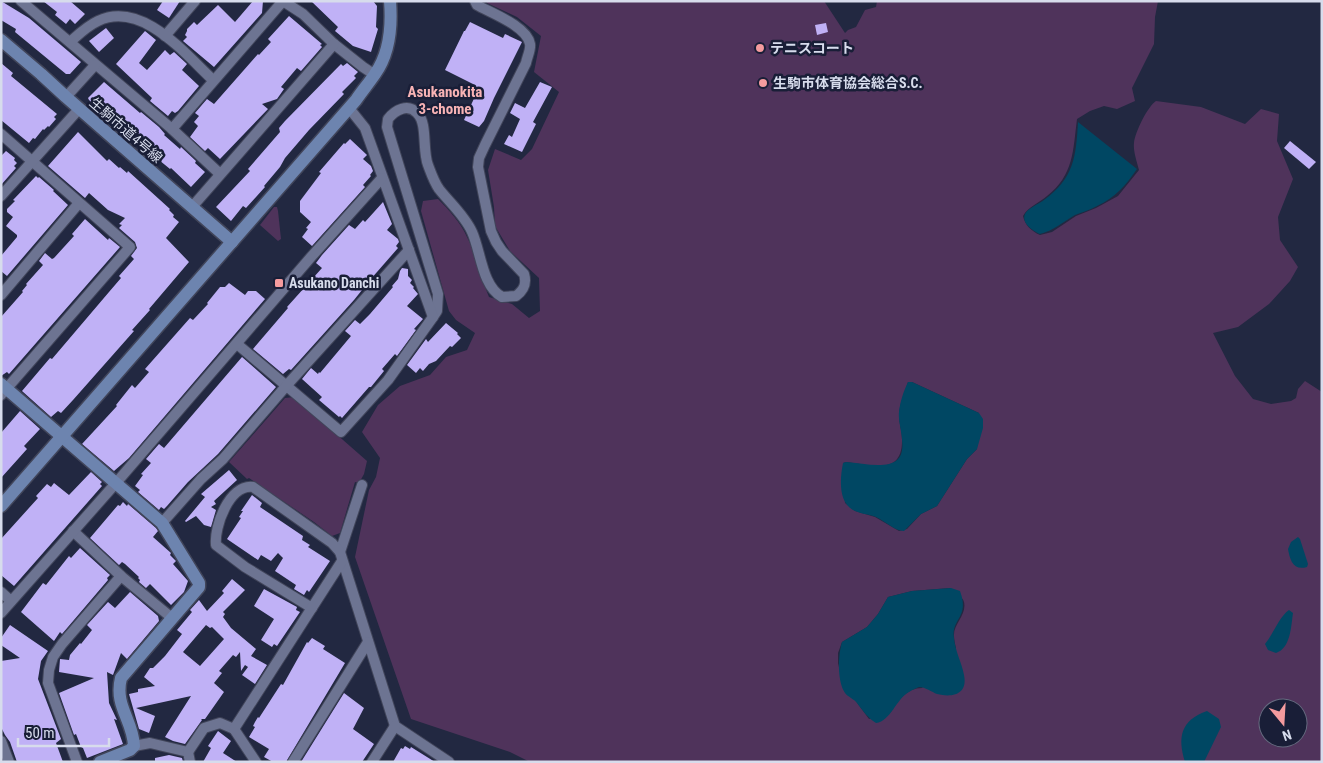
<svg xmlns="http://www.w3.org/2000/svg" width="1323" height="763" viewBox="0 0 1323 763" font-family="'Roboto Condensed','Noto Sans JP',sans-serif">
  <rect width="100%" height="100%" fill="#222841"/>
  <g fill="#4f335b" fill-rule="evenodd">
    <path d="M486,1H824L845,33L848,30L856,27L865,10L876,7L877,1H1158L1155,17L1154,44L1132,88L1135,101L1117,109L1104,106L1090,111L1077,119C1073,150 1074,175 1047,196C1039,203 1028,207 1023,216C1025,225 1031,231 1040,235L1052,232L1076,216L1096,208L1118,196L1139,170C1137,162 1133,151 1134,143C1135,132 1148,106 1156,101L1201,107L1245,124L1261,109L1279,114L1277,141L1293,179L1278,217L1280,240L1298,267L1290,281L1269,304L1238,327L1213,333L1235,376L1253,399L1271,404L1291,401L1296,398L1298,389L1305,381L1322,392V762H530L510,752L411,719L355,557L369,490L376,477L380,458L362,432L378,405L400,386L430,375L446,357L467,350L475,333L456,320L449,311L421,211L423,201L438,199C449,210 461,223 467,237C477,256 480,277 489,297L512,304L529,318L540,311L539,278L510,251L495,226L494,207L488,170L495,149L521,160L532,149L559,92L534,72L541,36L517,17L487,3ZM908,382H912L979,413L977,449L967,459L937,506L921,514L907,529L899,531L875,517L855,511L845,503L843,463L846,462C872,465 903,476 902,439C902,431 899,423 899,416C899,405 905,392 908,382ZM950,588C954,591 963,597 964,602C967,615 953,624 954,636C954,640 955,644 956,648L922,688C907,688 898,700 891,712L869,719L855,700L844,689L838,663V653L842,642L867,627L878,614L888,597L912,591ZM1268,708H1298V738H1268Z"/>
    <path d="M274,207H277L278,211L281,239L278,241L260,225Z"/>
    <path d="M294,397L367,461L364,474L359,483L355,482L340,533L332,536L314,522L249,478L247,479L229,462L285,398Z"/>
  </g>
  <g fill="#004763">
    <path d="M1078,122L1137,169C1126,185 1115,198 1097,206C1090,210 1082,212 1075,215C1063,222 1053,231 1040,234C1033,231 1021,223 1025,214C1028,208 1039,204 1044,200C1074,178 1076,157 1078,122Z"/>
    <path d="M908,382H912L979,413L983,419V428L977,449L967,459L937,506L921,514L904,531C895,531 885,521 876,517C869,514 860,514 853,510C838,502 840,478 843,463L846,462C860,463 876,467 889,464C913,459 897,426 899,412C900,402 904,390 908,382Z"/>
    <path d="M1298,537L1300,539L1308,564L1307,567C1293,571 1290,560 1288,549L1291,542Z"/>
    <path d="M951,588L960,591C970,618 951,618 954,638C955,651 962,663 964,675C968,694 953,698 937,694C932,692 925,687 919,687C916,688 912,690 909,692C896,699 891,721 876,723C868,718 863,711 857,703C854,699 848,697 845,693C837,681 838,655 842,642L867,627L878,614L888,597L912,591Z"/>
    <path d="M1289,610L1293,613C1291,626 1291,648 1276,653L1268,650L1265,644C1274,633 1279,617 1289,610Z"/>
    <path d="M1207,711L1219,719L1221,727L1204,762H1185C1177,737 1181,720 1207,711Z"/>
  </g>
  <g fill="#c0b1f6" fill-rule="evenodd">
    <path d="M1,1L29,18L81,62L70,74H66L15,32L16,29L1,20Z"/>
    <path d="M43,1H70L85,14L75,24L70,19L66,24L55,15L57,12Z"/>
    <path d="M163,1H180L169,18L157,10Z"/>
    <path d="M253,1H263L262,13L214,67L183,41L187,37L185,35L187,31V29L194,22L197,25L218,5L235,22Z"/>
    <path d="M311,1H373L377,6L376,27L378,29L371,52L353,46L335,31L338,27Z"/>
    <path d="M289,16L322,44L320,45L322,47L301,71L297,68L281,87L284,89L277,99L262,104L268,109L220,159L208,148L205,151L190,137L198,126L194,122L199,116L195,113L207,99L214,104L258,54L259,55L271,42L268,39Z"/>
    <path d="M470,22L503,38L505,34L522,42L494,98L484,121L479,127L464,120L478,90L474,88L475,85L445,70L464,31H465Z"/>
    <path d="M826,23L828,32L817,35L815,25Z"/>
    <path d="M106,28L114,38L99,52L89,41Z"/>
    <path d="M145,31L156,40L139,63L147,70L165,50L170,55L174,52L187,64L182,70L199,86L178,111L175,113L172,111L168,116L150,101L152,98L116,64Z"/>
    <path d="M1,63L13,73L11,76L57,114L54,117L56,119L49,127L48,126L44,130L43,129L35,139L33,138L29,143L1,120Z"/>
    <path d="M347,63L358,72L354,76L356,78L342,92L344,94L309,130L285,158L280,167L264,186L265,187L246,208L243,206L231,221L216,207L250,171L248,169L280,132L279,128L285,121L341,64L343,66Z"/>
    <path d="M104,82L140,113L141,112L159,127L165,134L164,135L180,149L181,147L196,161L195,163L205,172L191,187L171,168L170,169L159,160L161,156L145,141L142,144L127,130L125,132L89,100L88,98Z"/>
    <path d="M540,82L552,87L533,122L536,124L522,152L504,144L509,135L512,137L520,119L510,113L515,103L525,108Z"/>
    <path d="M78,132L107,161L109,159L119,168L120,167L127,173L128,171L170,209L169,210L174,215L173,217L179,222L166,238L189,262L149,309L150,310L132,330L134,331L73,400L61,413L58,411L51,417L22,391L50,358L52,359L109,292L121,278L119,276L134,259L131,256L137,248L135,242L119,228L122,225L119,224L125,218L108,210L89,193L85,198L48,166Z"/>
    <path d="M350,139L367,155L363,159L371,166L373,171L370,175L371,176L363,185L365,187L312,246L302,237L308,229L306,228L311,222L300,212V201L321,173L319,172L344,143L345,144Z"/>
    <path d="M1290,141L1316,162L1309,169L1284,148Z"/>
    <path d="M6,151L15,158L14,160L17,163L14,166L16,168L1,185V156Z"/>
    <path d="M36,176L38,178L39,177L54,190L53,191L68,205L7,276L1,271V256L17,237V235L6,226L13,217L7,212V209L15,201L13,200Z"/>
    <path d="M383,202L392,224L387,230L398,239L399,242L396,246L398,248L370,280L354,300L291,370L289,369L283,374L253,349L288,308L287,307L322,268L316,263L322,255L349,225L355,229L363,220L365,222Z"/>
    <path d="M85,219L108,240L109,238L120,247L9,374L7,372L1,376V317L23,292L22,291L27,285L26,284L43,265L39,261L45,253L52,259L54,258L74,236L72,234Z"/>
    <path d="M402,268L408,269V276L412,280L410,283L414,287L413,288L418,294L407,306L423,319L414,329L416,330L397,356L395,354L382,369L384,371L371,387H369L342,418L340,416L339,417L319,400L322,397L302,379L311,368L318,374L319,372L320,373L351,336L345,331L355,320L360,324L370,314L393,287L392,286L398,279L400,271Z"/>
    <path d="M229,283L245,295L248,291H256L265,299L129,458L114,471L82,444L117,406L116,405L132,385L135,388L149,372L145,369L190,318L193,320L208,304L207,303L220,287H225Z"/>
    <path d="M446,323L458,333L457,334L461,338L452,347L450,346L436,361L429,364L423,371L420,368L416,373L407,365L426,339L428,342Z"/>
    <path d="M242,357L276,387L218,454L188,482L167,506L164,509L161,507L159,510L138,492L140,490L135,486L143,475L141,474L151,463L146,459L159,444L164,448Z"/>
    <path d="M20,411L40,429L24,446L27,449L1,478V433Z"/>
    <path d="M229,470L237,480L214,501L216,504L211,507L216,510L211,527L204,525L196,516L186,522L185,521L205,497L201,494Z"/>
    <path d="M91,472L102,482L100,484L102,486L14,586L1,575V539L38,498L36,496L47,484L51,487L54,483L69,495Z"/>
    <path d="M252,495L262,503L260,507L303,536L302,540L310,545L308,547L330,561L309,592L307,590L304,595L294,589L296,585L275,571L283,558L278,553L271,561L261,555L258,560L227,539L241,518L239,517L243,511H241Z"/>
    <path d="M123,502L127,506L128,504L156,528L158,531L153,537L171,553L170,555L176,561L173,564L188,581L184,592L171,605L150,584L146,588L139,582L140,580L138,578L139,577L125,564L122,562L119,565L90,538L118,505L120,506Z"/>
    <path d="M80,548L110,575L107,578L108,580L62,634L60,632L54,641L21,612L43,583L46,585L69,556L71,558Z"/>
    <path d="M232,579L245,590L223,612L225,614L223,617L231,628L256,649L251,656L267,665L255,684L242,675L248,667L245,665L241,671L240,652L236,657L233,655L219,671L222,673L214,683L224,692L205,719H201L202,720L185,744L173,741L165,737L191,696L136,708L155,716L149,733L139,729L129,694L138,692V689L155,686L144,677L150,668H153L165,656L182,634L177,630L192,612L190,610L199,600L207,611L224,593L222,591ZM206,625L210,628L212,627L224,639L200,666L183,652Z"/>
    <path d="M264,589L297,607L296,610L300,612L277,646L274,644L272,647L261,640L274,619L254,606Z"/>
    <path d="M130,592L158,616L159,621L127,659L121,653L113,675L107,672L109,703L117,720L114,719L123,744L87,758L83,748L81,747L76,734L74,735L59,693L94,678L59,672L60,659L69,660L70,655L80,643L81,644L92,630L87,625L108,602L115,608Z"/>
    <path d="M10,625L48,651L41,661L38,679L61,739L56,743L63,762H17L10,742L5,735L1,727V661L20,658L1,645V638Z"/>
    <path d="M312,638L325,646L323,649L345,663L286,762H273L264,757L269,749L249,737L255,727L253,726L255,722L258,717L259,718L281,684L283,685L307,642L308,643Z"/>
    <path d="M344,693L364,708L353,729L374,744L362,762H301Z"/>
    <path d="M218,731L231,741L223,753L237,762H203L211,748L208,746Z"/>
    <path d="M405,746L410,749L411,747L435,762H393L401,748L403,749Z"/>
    <path d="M169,755L182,758L183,762H155V758Z"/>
  </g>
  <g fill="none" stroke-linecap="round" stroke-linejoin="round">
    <g stroke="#41455a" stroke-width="12">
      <g id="street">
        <path d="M21,1L172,129L220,174"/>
        <path d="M283,1L303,14L334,44L363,67L375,75"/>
        <path d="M165,36L195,1"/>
        <path d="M70,42C79,34 87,26 98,21C142,0 185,54 213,80"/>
        <path d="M66,97L95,65"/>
        <path d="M172,129L283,1"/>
        <path d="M1,134L130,247L1,395"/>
        <path d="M1,196L79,109"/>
        <path d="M192,207L334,44"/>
        <path d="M1,295L79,203"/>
        <path d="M433,317L437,311L438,294L387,127L388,119C395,110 408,103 417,113C428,123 422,150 428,165C431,173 434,182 439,189C450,203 465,216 472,232C481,252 482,286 502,297L516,296C524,290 527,284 524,274L502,251L496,242L491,231L478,167L479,158L485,145L526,63C527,57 531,50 530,44C527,26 491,13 477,5L475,1"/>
        <path d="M237,344L341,432L388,380L433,317L365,128L349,108"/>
        <path d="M162,523L201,479L223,459L287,385L409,250"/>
        <path d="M73,531L121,576L172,618"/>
        <path d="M340,552L362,485"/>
        <path d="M1,592L11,601"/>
        <path d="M312,608L245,567L216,545C214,527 229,484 253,487L332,543L340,552L395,726L449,762"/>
        <path d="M1,613L116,483L311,257L382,178"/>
        <path d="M1,741L9,762"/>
        <path d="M134,746L150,743L188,752L190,762"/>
        <path d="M188,752L204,728L220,723L234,729"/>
        <path d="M77,762L48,683L49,670L53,657L62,644L121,576"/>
        <path d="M256,762L234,729L342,561"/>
        <path d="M293,762L368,642"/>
        <path d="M372,762L395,726"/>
      </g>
    </g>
    <g stroke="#41455a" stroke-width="15">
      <g id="secondary">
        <path d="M1,40L41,74L66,97L232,242"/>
        <path d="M1,384L162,523L199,583V587L121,678C114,706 133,720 134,746L130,750L100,762"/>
        <path d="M1,506L356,100C362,91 369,83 375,74C390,53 392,26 390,1"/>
      </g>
    </g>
    <use href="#street" stroke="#6d7492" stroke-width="10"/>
    <use href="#secondary" stroke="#6d84af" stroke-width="12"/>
  </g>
  <g fill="#f59b9e" stroke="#191e37" stroke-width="2">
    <circle cx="760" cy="48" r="5"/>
    <circle cx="763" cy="83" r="5"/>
    <rect x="274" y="278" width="10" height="10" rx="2.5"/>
  </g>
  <g text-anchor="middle" stroke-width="5" stroke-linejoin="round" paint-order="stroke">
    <g font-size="14" font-weight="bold" fill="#d7dcec" stroke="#191e37" text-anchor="start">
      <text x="770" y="53">テニスコート</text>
      <text x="773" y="88">生駒市体育協会総合S.C.</text>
      <text x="289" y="288">Asukano Danchi</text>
    </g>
    <g font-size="14" fill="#d7dcec" stroke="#191e37">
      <text transform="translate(126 130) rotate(41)" y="5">生駒市道4号線</text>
    </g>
    <g font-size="15" font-weight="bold" fill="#f8b3b5" stroke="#191e37">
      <text x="445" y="97">Asukanokita<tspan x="445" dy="17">3-chome</tspan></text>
    </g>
  </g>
  <rect width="1323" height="763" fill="none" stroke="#d7dcec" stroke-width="5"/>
  <g transform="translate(1283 723) rotate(162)"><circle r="24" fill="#191e37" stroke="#656a7f"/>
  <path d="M0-4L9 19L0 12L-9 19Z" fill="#f59b9e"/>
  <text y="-8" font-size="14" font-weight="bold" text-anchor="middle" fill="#d7dcec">N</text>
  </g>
  <path d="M18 738v8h91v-8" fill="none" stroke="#d7dcec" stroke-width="2.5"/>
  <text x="25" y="738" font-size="15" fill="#d7dcec" stroke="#191e37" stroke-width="4" paint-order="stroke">50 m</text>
</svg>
